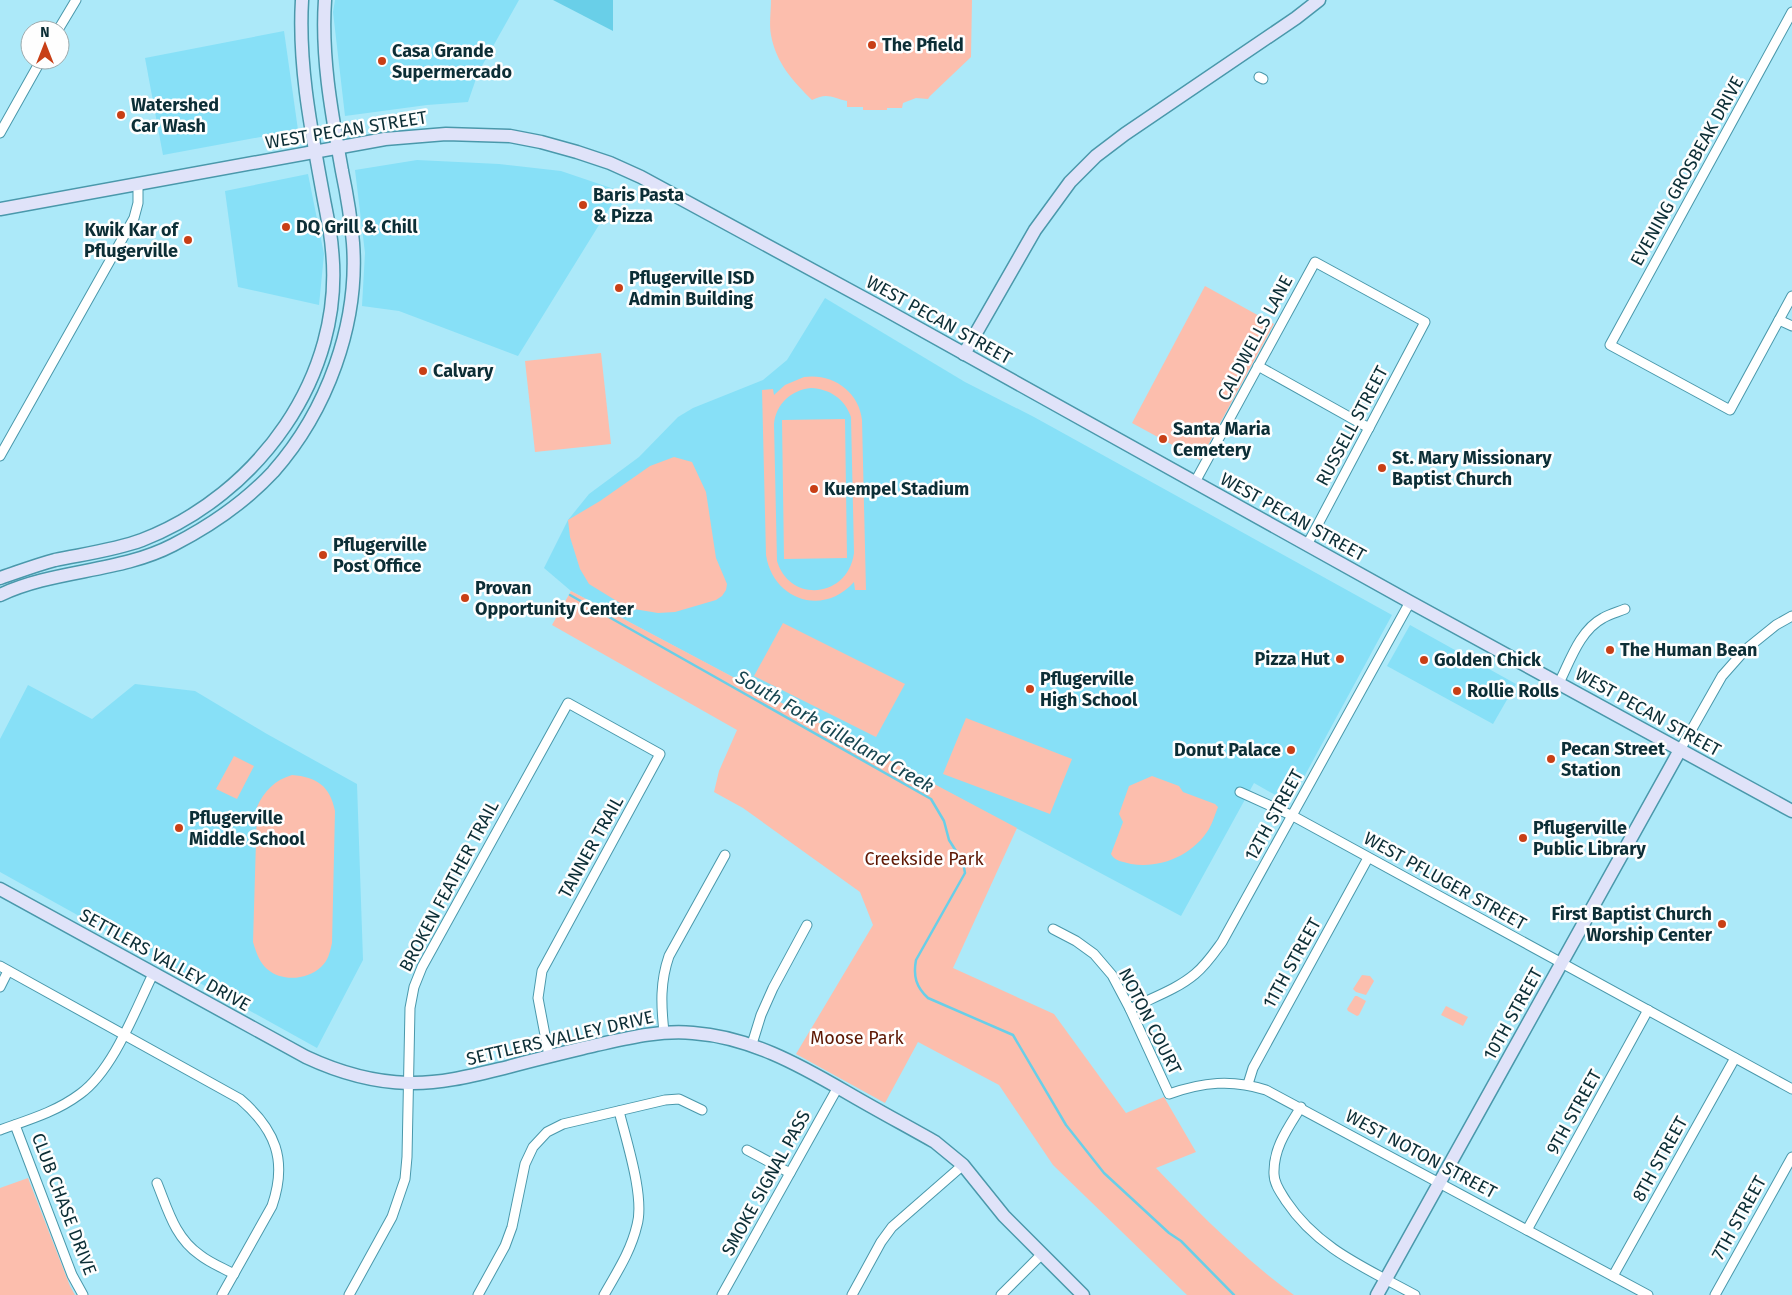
<svg xmlns="http://www.w3.org/2000/svg" width="1792" height="1295" viewBox="0 0 1792 1295" font-family="'Fira Sans',sans-serif">
  <rect width="100%" height="100%" fill="#ace9f9"/>
  <g fill="#87e0f7">
    <path d="M335,0H519L478,73L468,102L427,105L345,116L333,12Z"/>
    <path d="M284,31L298,130L163,155L145,58Z"/>
    <path d="M417,160L499,164L561,171L620,191L518,356L399,311L362,306L365,253L355,170Z"/>
    <path d="M308,174L324,254L319,305L238,287L225,191Z"/>
    <path d="M825,298L965,382L1034,417L1392,615L1291,801H1286L1254,783L1181,916L571,591L544,568L568,520L589,494L639,457L678,417L693,408L763,380L787,360Z"/>
    <path d="M1410,625L1516,684L1493,724L1387,666Z"/>
    <path d="M135,684L195,691L267,734L357,784L363,960L317,1048L0,872V739L28,685L92,719Z"/>
  </g>
  <g fill="#fcbead" fill-rule="evenodd">
    <path d="M771,0H972L971,57L930,96L928,99L916,98L903,103L902,108H887V110H863V107H847V101C832,98 828,92 812,100C793,81 776,63 771,35C769,24 771,11 771,0Z"/>
    <path d="M1205,286L1274,324L1200,460L1132,423Z"/>
    <path d="M601,353L611,444L535,452L525,361Z"/>
    <path d="M804,377C832,373 859,391 862,420L866,590H855L854,582C823,617 773,600 766,555L762,390L773,389L774,395L785,385ZM811,388C830,389 845,399 851,417L854,553C848,598 790,604 777,561L774,424C776,404 791,390 811,388Z"/>
    <path d="M845,419L847,558L784,559L782,420Z"/>
    <path d="M674,457L692,462L706,492L716,558L727,584L726,590L722,596L716,600L675,612L658,613L628,608L589,584L580,569L570,537L568,520L600,501L650,466Z"/>
    <path d="M571,591L1017,828L953,968L1054,1014L1126,1113L1164,1097L1196,1152L1156,1168C1200,1214 1243,1258 1294,1295H1187L1053,1165L999,1085L920,1043L918,1042L885,1103L796,1054L873,925L860,892L743,808L714,792L719,771L737,730L552,625Z"/>
    <path d="M783,623L905,684L876,737L754,676Z"/>
    <path d="M966,718L1072,759L1050,814L943,774Z"/>
    <path d="M234,756L254,766L237,799L216,789Z"/>
    <path d="M292,775C317,777 330,786 335,811L332,943C330,952 328,961 321,967C307,980 282,982 267,969C259,962 256,952 253,942L257,807C264,791 275,780 292,775Z"/>
    <path d="M1152,776L1179,786L1183,792L1215,804L1218,807C1215,814 1213,822 1209,829C1193,855 1161,869 1131,864C1124,862 1114,861 1111,854L1123,822L1119,814L1129,786Z"/>
    <path d="M1362,975L1370,976L1374,981L1366,995L1356,992L1353,989Z"/>
    <path d="M1355,996H1357L1366,1001L1359,1015L1357,1016L1348,1011L1347,1009Z"/>
    <path d="M1446,1006L1468,1017L1463,1026L1441,1015Z"/>
    <path d="M28,1178L70,1286L75,1295H0V1188Z"/>
  </g>
  <path fill="#69cfe8" d="M553,0H613V31Z"/>
  <g fill="none" stroke-linecap="round" stroke-linejoin="round">
    <path stroke="#69cfe8" stroke-width="2.5" d="M570,595L931,799L944,821L949,840L963,862L965,873L916,960C913,976 916,987 928,998L1013,1035L1066,1125L1104,1173L1169,1233L1181,1241L1234,1295"/>
    <g stroke="#4a98ab" stroke-width="11">
      <g id="street">
        <path d="M1792,12L1610,345L1730,410L1792,296"/>
        <path d="M58,30L76,0"/>
        <path d="M1259,77L1263,79"/>
        <path d="M0,133L41,60"/>
        <path d="M1779,320L1792,326"/>
        <path d="M1258,366L1369,428"/>
        <path d="M0,456L134,218L138,203V184"/>
        <path d="M1195,482L1315,262L1425,322L1307,545"/>
        <path d="M1559,683C1570,661 1580,630 1603,618C1610,614 1618,612 1625,609"/>
        <path d="M1680,750L1722,676L1745,650L1776,625L1792,616"/>
        <path d="M1240,792L1293,816L1792,1089"/>
        <path d="M1053,929L1076,941L1094,954L1112,975L1130,1009L1169,1094C1203,1082 1232,1079 1266,1090L1648,1295"/>
        <path d="M0,966L240,1099C275,1129 288,1160 272,1206L222,1295"/>
        <path d="M0,987L8,971"/>
        <path d="M1130,1009C1151,998 1176,990 1195,974C1206,965 1214,953 1222,942L1410,602"/>
        <path d="M664,1032C661,1005 660,982 669,956L725,855"/>
        <path d="M752,1044L761,1015L773,988L807,925"/>
        <path d="M1248,1084L1253,1068L1368,858"/>
        <path d="M1301,1107C1288,1128 1273,1148 1274,1174C1274,1184 1281,1193 1286,1201C1318,1249 1366,1268 1415,1295"/>
        <path d="M15,1125L72,1275L83,1295"/>
        <path d="M0,1130C28,1120 56,1112 80,1094C113,1070 135,1011 153,974"/>
        <path d="M747,1150L790,1173"/>
        <path d="M157,1183C168,1210 175,1238 200,1255C210,1263 223,1268 234,1274"/>
        <path d="M1527,1230L1648,1010"/>
        <path d="M1613,1276L1735,1058"/>
        <path d="M349,1295L392,1217L405,1179L407,1157L410,1008L414,987L422,967L568,703L660,754L542,971L538,998L549,1056"/>
        <path d="M478,1295L505,1246L512,1227L525,1164L533,1147L547,1132L563,1124L665,1100L679,1099L702,1110"/>
        <path d="M604,1295C617,1272 631,1251 637,1225C645,1197 626,1140 619,1111"/>
        <path d="M722,1295L838,1087"/>
        <path d="M852,1295L881,1242L892,1227L963,1165"/>
        <path d="M1001,1295L1042,1254"/>
        <path d="M1715,1295L1792,1157"/>
      </g>
    </g>
    <g stroke="#4a98ab" stroke-width="15">
      <g id="secondary">
        <path d="M0,209L385,139L446,134L510,136L541,142L577,152L610,163L641,177L884,309L1410,602L1792,811"/>
        <path d="M964,354L1035,230L1070,182L1096,156L1125,134L1296,18L1319,0"/>
        <path d="M0,578C18,572 36,565 55,560C84,554 115,550 142,540C258,495 345,376 332,250C331,233 327,216 324,200C312,134 298,67 302,0"/>
        <path d="M0,595C55,569 119,573 173,545C210,526 245,502 273,472C327,411 359,324 353,243C351,219 347,195 342,171C332,115 321,58 325,0"/>
        <path d="M0,889L306,1057C338,1072 372,1082 408,1083C442,1084 475,1075 508,1067C537,1059 567,1052 596,1045C628,1038 660,1030 693,1033C749,1037 798,1064 846,1092C875,1109 905,1125 935,1142L963,1165L1004,1216L1083,1295"/>
        <path d="M1377,1295L1680,750"/>
      </g>
    </g>
    <use href="#street" stroke="#fff" stroke-width="9"/>
    <use href="#secondary" stroke="#e0e3f9" stroke-width="12"/>
  </g>
  <g fill="#c83f16" stroke="#fefefe" stroke-width="2">
    <circle cx="872" cy="45" r="5"/>
    <circle cx="382" cy="61" r="5"/>
    <circle cx="121" cy="115" r="5"/>
    <circle cx="583" cy="205" r="5"/>
    <circle cx="286" cy="227" r="5"/>
    <circle cx="188" cy="240" r="5"/>
    <circle cx="619" cy="288" r="5"/>
    <circle cx="423" cy="371" r="5"/>
    <circle cx="1163" cy="439" r="5"/>
    <circle cx="1382" cy="468" r="5"/>
    <circle cx="814" cy="489" r="5"/>
    <circle cx="323" cy="555" r="5"/>
    <circle cx="465" cy="598" r="5"/>
    <circle cx="1610" cy="650" r="5"/>
    <circle cx="1340" cy="659" r="5"/>
    <circle cx="1424" cy="660" r="5"/>
    <circle cx="1030" cy="689" r="5"/>
    <circle cx="1457" cy="691" r="5"/>
    <circle cx="1291" cy="750" r="5"/>
    <circle cx="1551" cy="759" r="5"/>
    <circle cx="179" cy="828" r="5"/>
    <circle cx="1523" cy="838" r="5"/>
    <circle cx="1722" cy="924" r="5"/>
  </g>
  <g text-anchor="middle" stroke-width="5" stroke-linejoin="round" paint-order="stroke">
    <g font-size="18" font-weight="bold" fill="#0c2e36" stroke="#fefefe" text-anchor="start">
      <text x="882" y="51">The Pfield</text>
      <text x="392" y="57">Casa Grande<tspan x="392" dy="21">Supermercado</tspan></text>
      <text x="131" y="111">Watershed<tspan x="131" dy="21">Car Wash</tspan></text>
      <text x="593" y="201">Baris Pasta<tspan x="593" dy="21">&amp; Pizza</tspan></text>
      <text x="296" y="233">DQ Grill &amp; Chill</text>
      <text x="178" y="236" text-anchor="end">Kwik Kar of<tspan x="178" dy="21">Pflugerville</tspan></text>
      <text x="629" y="284">Pflugerville ISD<tspan x="629" dy="21">Admin Building</tspan></text>
      <text x="433" y="377">Calvary</text>
      <text x="1173" y="435">Santa Maria<tspan x="1173" dy="21">Cemetery</tspan></text>
      <text x="1392" y="464">St. Mary Missionary<tspan x="1392" dy="21">Baptist Church</tspan></text>
      <text x="824" y="495">Kuempel Stadium</text>
      <text x="333" y="551">Pflugerville<tspan x="333" dy="21">Post Office</tspan></text>
      <text x="475" y="594">Provan<tspan x="475" dy="21">Opportunity Center</tspan></text>
      <text x="1620" y="656">The Human Bean</text>
      <text x="1330" y="665" text-anchor="end">Pizza Hut</text>
      <text x="1434" y="666">Golden Chick</text>
      <text x="1040" y="685">Pflugerville<tspan x="1040" dy="21">High School</tspan></text>
      <text x="1467" y="697">Rollie Rolls</text>
      <text x="1561" y="755">Pecan Street<tspan x="1561" dy="21">Station</tspan></text>
      <text x="1281" y="756" text-anchor="end">Donut Palace</text>
      <text x="189" y="824">Pflugerville<tspan x="189" dy="21">Middle School</tspan></text>
      <text x="1533" y="834">Pflugerville<tspan x="1533" dy="21">Public Library</tspan></text>
      <text x="1712" y="920" text-anchor="end">First Baptist Church<tspan x="1712" dy="21">Worship Center</tspan></text>
    </g>
    <g font-size="18" fill="#0c2e36" stroke="#fefefe">
      <text transform="translate(346 130) rotate(-9)" y="6">WEST PECAN STREET</text>
      <text transform="translate(1687 171) rotate(-61)" y="6">EVENING GROSBEAK DRIVE</text>
      <text transform="translate(939 320) rotate(29)" y="6">WEST PECAN STREET</text>
      <text transform="translate(1255 338) rotate(-62)" y="6">CALDWELLS LANE</text>
      <text transform="translate(1352 426) rotate(-62)" y="6">RUSSELL STREET</text>
      <text transform="translate(1293 517) rotate(29)" y="6">WEST PECAN STREET</text>
      <text transform="translate(1648 712) rotate(29)" y="6">WEST PECAN STREET</text>
      <text transform="translate(1274 815) rotate(-61)" y="6">12TH STREET</text>
      <text transform="translate(591 847) rotate(-61)" y="6">TANNER TRAIL</text>
      <text transform="translate(1445 881) rotate(29)" y="6">WEST PFLUGER STREET</text>
      <text transform="translate(449 886) rotate(-62)" y="6">BROKEN FEATHER TRAIL</text>
      <text transform="translate(165 960) rotate(29)" y="6">SETTLERS VALLEY DRIVE</text>
      <text transform="translate(1292 963) rotate(-61)" y="6">11TH STREET</text>
      <text transform="translate(1513 1014) rotate(-61)" y="6">10TH STREET</text>
      <text transform="translate(1150 1021) rotate(63)" y="6">NOTON COURT</text>
      <text transform="translate(560 1038) rotate(-13)" y="6">SETTLERS VALLEY DRIVE</text>
      <text transform="translate(1574 1112) rotate(-61)" y="6">9TH STREET</text>
      <text transform="translate(1421 1154) rotate(28)" y="6">WEST NOTON STREET</text>
      <text transform="translate(1660 1159) rotate(-61)" y="6">8TH STREET</text>
      <text transform="translate(766 1183) rotate(-61)" y="6">SMOKE SIGNAL PASS</text>
      <text transform="translate(64 1204) rotate(69)" y="6">CLUB CHASE DRIVE</text>
      <text transform="translate(1739 1218) rotate(-61)" y="6">7TH STREET</text>
    </g>
    <g font-size="18" fill="#5e1804" stroke="#fefefe">
      <text x="924" y="865">Creekside Park</text>
      <text x="857" y="1044">Moose Park</text>
    </g>
    <g font-size="19" font-style="italic" fill="#174550" stroke="#fefefe">
      <text transform="translate(835 731) rotate(30)" y="7">South Fork Gilleland Creek</text>
    </g>
  </g>
  <g transform="translate(45 45)"><circle r="24" fill="#fefefe" stroke="#9dabae"/>
  <path d="M0-4L9 19L0 12L-9 19Z" fill="#c83f16"/>
  <text y="-8" font-size="14" font-weight="bold" text-anchor="middle" fill="#0c2e36">N</text>
  </g>
</svg>
